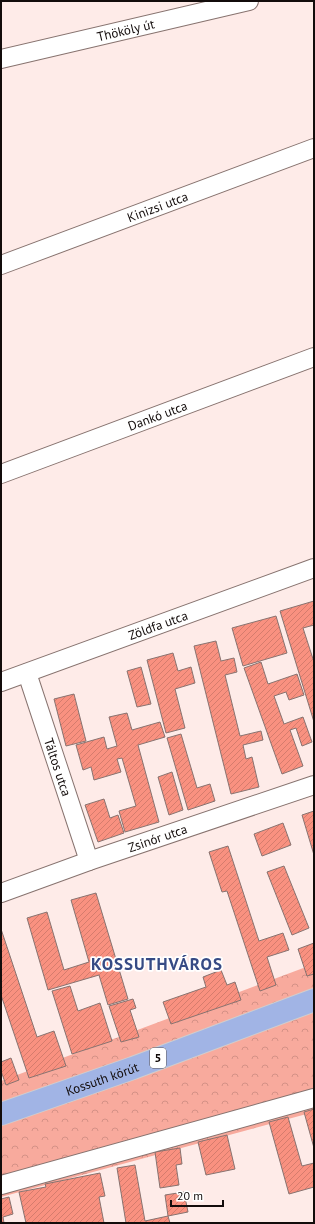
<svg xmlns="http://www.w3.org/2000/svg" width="315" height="1224" viewBox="0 0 315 1224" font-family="'PT Sans',sans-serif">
  <defs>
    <pattern id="forest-crowns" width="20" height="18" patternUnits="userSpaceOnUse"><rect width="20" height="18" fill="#f8aa9d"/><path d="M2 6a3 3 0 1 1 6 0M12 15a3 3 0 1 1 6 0" fill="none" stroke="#d49186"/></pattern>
    <pattern id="building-hatch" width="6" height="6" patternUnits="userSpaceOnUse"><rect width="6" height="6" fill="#f99180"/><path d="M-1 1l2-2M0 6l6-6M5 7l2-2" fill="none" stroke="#d57c6d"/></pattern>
  </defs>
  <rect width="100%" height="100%" fill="#feebe8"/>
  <path fill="url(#forest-crowns)" d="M314,964V1112L1,1197V1081Z"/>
  <g fill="url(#building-hatch)" stroke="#887370">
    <path d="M314,601V625L303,628L314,662V722L280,611Z"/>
    <path d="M276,616L287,653L243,666L232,628Z"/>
    <path d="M216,641L221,661L234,658L237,672L225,675L240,736L261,731L263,740L243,745L246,759L252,757L259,787L231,794L194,646Z"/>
    <path d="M173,653L178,671L191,667L195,683L175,689L185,728L166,733L147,660Z"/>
    <path d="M261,662L268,684L297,674L304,695L289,700L286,692L274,696L284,724L303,717L312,742L302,746L296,728L290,730L303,766L282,774L244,668Z"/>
    <path d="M141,667L151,704L137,707L127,671Z"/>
    <path d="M74,694L86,741L66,746L54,699Z"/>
    <path d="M127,713L132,730L160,722L165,737L138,745L159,822L125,832L119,811L136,806L122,758L117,759L121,772L94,780L91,767L83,770L76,745L104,737L107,749L117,746L109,717Z"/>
    <path d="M181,734L197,788L210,784L215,801L188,810L167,738Z"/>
    <path d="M172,772L183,810L169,815L158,777Z"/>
    <path d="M104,799L110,818L118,815L124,833L98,842L85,805Z"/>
    <path d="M314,811V855L302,815Z"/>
    <path d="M283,823L291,845L262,856L254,834Z"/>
    <path d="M228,846L259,941L283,933L289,950L267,957L276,985L260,991L227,891L222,892L209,852Z"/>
    <path d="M284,866L309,928L292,935L267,872Z"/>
    <path d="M96,893L128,999L108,1005L99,975L48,990L27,918L47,912L64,970L89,962L71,900Z"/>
    <path d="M1,929L37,1037L54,1031L66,1066L29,1078L1,995Z"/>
    <path d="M314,943V974L307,976L298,949Z"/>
    <path d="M221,970L227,985L235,982L241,1000L171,1024L163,1002L206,987L203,977Z"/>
    <path d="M70,986L78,1011L100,1003L112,1041L72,1054L52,991Z"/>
    <path d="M133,999L136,1008L130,1010L139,1037L121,1042L109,1006Z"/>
    <path d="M11,1058L19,1080L6,1085L1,1071V1062Z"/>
    <path d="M314,1109V1148L304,1112Z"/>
    <path d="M288,1117L302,1166L314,1163V1187L289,1194L269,1122Z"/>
    <path d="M227,1135L235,1169L206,1175L198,1142Z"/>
    <path d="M180,1148L182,1164L176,1165L179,1185L160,1188L155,1152Z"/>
    <path d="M135,1165L145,1221L168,1216L170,1223H126L117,1168Z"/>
    <path d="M100,1173L105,1196L99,1197L104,1223H26L19,1192L46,1187L45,1184Z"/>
    <path d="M184,1192L188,1212L168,1216L165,1195Z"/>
    <path d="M9,1197L13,1214L3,1217L4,1223H1V1199Z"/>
  </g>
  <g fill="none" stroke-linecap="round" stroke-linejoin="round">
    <g stroke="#87736f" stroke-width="20">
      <g id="street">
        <path id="s1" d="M1,59L249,1"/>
        <path id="s2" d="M1,265L314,148"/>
        <path id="s3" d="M1,474L314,357"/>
        <path id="s4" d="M27,673L89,861"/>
        <path id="s5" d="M1,682L314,568"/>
        <path id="s6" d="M1,893L89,861L314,785"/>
        <path d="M1,1185L314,1098"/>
      </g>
    </g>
    <g stroke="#d0cece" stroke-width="24">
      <g id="primary">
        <path id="s7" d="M1,1114L133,1068L314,1000"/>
      </g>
    </g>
    <use href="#street" stroke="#fff" stroke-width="18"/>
    <use href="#primary" stroke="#a1b4e5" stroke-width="22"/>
  </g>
  <g text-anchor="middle" stroke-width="3.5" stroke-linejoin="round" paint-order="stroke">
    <rect fill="#fff" stroke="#5a5554" stroke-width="1" x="150" y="1048" width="16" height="20" rx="3"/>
    <g font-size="12" font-weight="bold" fill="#130c0b">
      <text x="158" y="1062">5</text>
    </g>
    <g font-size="13" fill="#130c0b" stroke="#fff">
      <text dy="5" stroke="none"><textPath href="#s1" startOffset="128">Thököly út</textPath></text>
      <text dy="5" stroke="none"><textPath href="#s2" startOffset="167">Kinizsi utca</textPath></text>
      <text dy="5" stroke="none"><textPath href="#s3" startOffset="167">Dankó utca</textPath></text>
      <text dy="5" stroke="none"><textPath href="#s5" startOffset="167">Zöldfa utca</textPath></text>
      <text dy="5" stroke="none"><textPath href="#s4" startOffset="99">Táltos utca</textPath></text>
      <text dy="5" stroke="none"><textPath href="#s6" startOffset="166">Zsinór utca</textPath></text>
      <text dy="5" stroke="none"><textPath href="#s7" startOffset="107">Kossuth körút</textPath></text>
    </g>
    <g font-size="17" font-weight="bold" letter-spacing="1" fill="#364a84" stroke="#fff">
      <text x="157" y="970">KOSSUTHVÁROS</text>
    </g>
  </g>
  <rect width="315" height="1224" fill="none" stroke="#130c0b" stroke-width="4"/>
  <path d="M171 1200v6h52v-6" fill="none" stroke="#130c0b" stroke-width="2"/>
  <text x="177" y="1200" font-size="12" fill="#130c0b" stroke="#ffffff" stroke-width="3" paint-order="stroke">20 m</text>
</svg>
